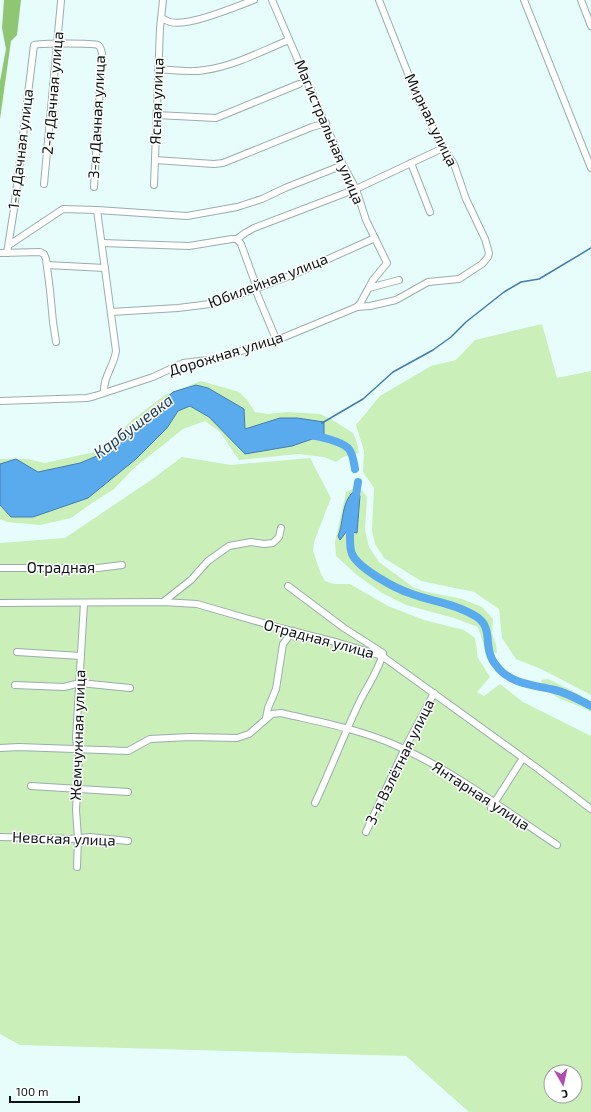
<svg xmlns="http://www.w3.org/2000/svg" width="591" height="1112" viewBox="0 0 591 1112" font-family="'Exo 2',sans-serif">
  <rect width="100%" height="100%" fill="#e7fdfb"/>
  <g fill="#caefb9" fill-rule="evenodd">
    <path d="M542,324L557,378L591,371V695L541,669L516,659L502,638L499,609L474,592L421,581L384,558L375,544L372,530L374,488L363,472L364,451L356,425L380,396L431,366L456,360L475,340Z"/>
    <path d="M201,381L239,392L247,400L255,412L268,414L287,412L320,414L331,419L353,433L357,443L359,453L343,457L336,462L324,457L298,454L239,460L220,432L205,421L183,429L133,469L114,489L92,503L71,518L40,525L7,522L0,519V459H27L45,463L90,453L105,448L132,420L165,395Z"/>
    <path d="M182,457L231,465L310,458L331,498L314,542L313,551L321,574L325,581L334,584H350L388,606L424,620L464,630L475,638L478,658L490,677L477,692L484,696L500,684L523,702L591,736V1112H469L406,1056L20,1045L0,1034V543L65,538L151,480ZM551,1072H575V1096H551Z"/>
    <path d="M355,488L362,490L367,497L365,530L369,547L379,562L413,587L423,591L462,599L482,607L493,619L492,634L496,644L497,653L486,652L478,627L454,618L406,605L382,593L357,575L336,556L335,542L346,492Z"/>
    <path d="M548,679L571,690L591,701V712C576,702 547,700 541,680Z"/>
  </g>
  <path fill="#8ec673" d="M4,0H21L17,35L11,41L0,119V81L6,49L2,28Z"/>
  <g fill="#5aabee" stroke="#427dac">
    <path d="M196,385L208,388L244,409L245,429L280,418H297L324,422V435L292,446L245,454L209,417L190,406L178,411L167,428L136,459L88,498L33,517H11L0,505V464L16,459L38,472L80,463L104,453L173,392Z"/>
    <path d="M356,490L360,496L357,533L347,531L340,540L338,536C344,522 341,499 356,490Z"/>
  </g>
  <g fill="none" stroke-linecap="round" stroke-linejoin="round">
    <path stroke="#427dac" stroke-width="1.5" d="M322,423L363,399L393,372L433,350L451,337L466,322L504,292L521,282L539,279L591,248"/>
    <g stroke="#5aabee" stroke-width="8">
      <path d="M309,435C319,436 340,441 348,448C353,453 354,463 355,469"/>
      <path d="M355,501L358,482"/>
      <path d="M351,521C350,528 349,547 352,554C359,569 396,589 412,594C434,602 457,604 477,617C493,628 484,645 492,659C493,662 497,666 499,669C514,685 535,685 555,690C568,693 579,700 591,706"/>
    </g>
    <g stroke="#99aeac" stroke-width="8">
      <g id="minor">
        <path d="M524,0L591,168"/>
        <path d="M581,0L591,26"/>
        <path d="M161,18C164,19 167,21 170,22C188,27 235,7 254,0"/>
        <path d="M158,69C174,70 190,73 205,70C234,66 262,51 289,40"/>
        <path d="M156,115L216,118L299,84"/>
        <path d="M155,160L214,164L223,163L312,127L326,123"/>
        <path d="M411,163L430,212"/>
        <path d="M44,184L61,1"/>
        <path d="M154,185L160,28L163,0"/>
        <path d="M97,210L116,351C114,366 103,377 104,392"/>
        <path d="M237,239L245,233L254,228L356,189L443,148"/>
        <path d="M237,239L241,244L257,288"/>
        <path d="M102,243L189,246L232,239H237"/>
        <path d="M9,245L63,209L97,210L187,216L237,207L262,199L285,188L343,165"/>
        <path d="M0,253L40,252L44,254L46,259L50,290L53,322L56,342"/>
        <path d="M7,253L14,209L34,45C41,43 92,43 98,45C101,47 101,50 102,53L94,187"/>
        <path d="M47,265L105,268"/>
        <path d="M369,288L399,280"/>
        <path d="M255,289L276,339"/>
        <path d="M357,307L370,306L396,300L428,282L459,279L482,264L488,257L489,253L485,239L466,199L454,164L443,148L418,99L379,0"/>
        <path d="M111,312L178,308L210,304L255,289L297,273L375,238"/>
        <path d="M0,401L87,398L95,396L153,377L183,363L216,359L282,338L357,307L361,302L373,280L387,263L366,220L356,189L343,165L272,0"/>
        <path d="M0,568H98L122,565"/>
        <path d="M288,586L344,628L383,653C379,670 368,685 360,701C344,734 331,769 315,803"/>
        <path d="M163,602L191,580L208,561L229,546L251,542L264,544L273,543L279,537L281,528"/>
        <path d="M0,603L163,602L197,604L280,628L339,643L382,656L537,768L591,809"/>
        <path d="M17,652L81,656"/>
        <path d="M15,685L64,687L80,683L130,688"/>
        <path d="M266,718L268,708L276,689L283,644L293,631"/>
        <path d="M0,748L19,747L128,751L150,739L190,737L237,738L249,734L272,714L281,713C319,722 359,729 395,745C454,771 504,810 557,845"/>
        <path d="M31,786L128,792"/>
        <path d="M491,808L523,758"/>
        <path d="M366,832L404,750L434,693"/>
        <path d="M0,837L70,839L90,837L128,841"/>
        <path d="M77,867L78,838L76,810L79,756L76,739L84,603"/>
      </g>
    </g>
    <use href="#minor" stroke="#fff" stroke-width="6"/>
  </g>
  <g text-anchor="middle" stroke-width="3" stroke-linejoin="round" paint-order="stroke">
    <g font-size="15" fill="#0b1312" stroke="#fff">
      <text transform="translate(53 93) rotate(-85)" y="5">2-я Дачная улица</text>
      <text transform="translate(157 101) rotate(-88)" y="5">Ясная улица</text>
      <text transform="translate(97 117) rotate(-87)" y="5">3-я Дачная улица</text>
      <text transform="translate(431 120) rotate(64)" y="5">Мирная улица</text>
      <text transform="translate(329 132) rotate(67)" y="5">Магистральная улица</text>
      <text transform="translate(21 149) rotate(-83)" y="5">1-я Дачная улица</text>
      <text transform="translate(268 281) rotate(-21)" y="5">Юбилейная улица</text>
      <text transform="translate(226 354) rotate(-17)" y="5">Дорожная улица</text>
      <text x="61" y="573">Отрадная</text>
      <text transform="translate(319 639) rotate(15)" y="5">Отрадная улица</text>
      <text transform="translate(78 735) rotate(-88)" y="5">Жемчужная улица</text>
      <text transform="translate(400 762) rotate(-64)" y="5">3-я Взлётная улица</text>
      <text transform="translate(481 796) rotate(33)" y="5">Янтарная улица</text>
      <text transform="translate(64 839) rotate(2)" y="5">Невская улица</text>
    </g>
    <g font-size="16" font-style="italic" fill="#173954" stroke="#fff">
      <text transform="translate(133 426) rotate(-37)" y="6">Карбушевка</text>
    </g>
  </g>
  <g transform="translate(563 1084) rotate(171)"><circle r="19" fill="#ffffff" stroke="#9da1a0"/>
  <path d="M0-3L7 15L0 10L-7 15Z" fill="#b14cb0"/>
  <text y="-6" font-size="11" font-weight="bold" text-anchor="middle" fill="#0b1312">С</text>
  </g>
  <path d="M10 1096v6h69v-6" fill="none" stroke="#0b1312" stroke-width="2"/>
  <text x="16" y="1096" font-size="12" fill="#0b1312" stroke="#ffffff" stroke-width="3" paint-order="stroke">100 m</text>
</svg>
